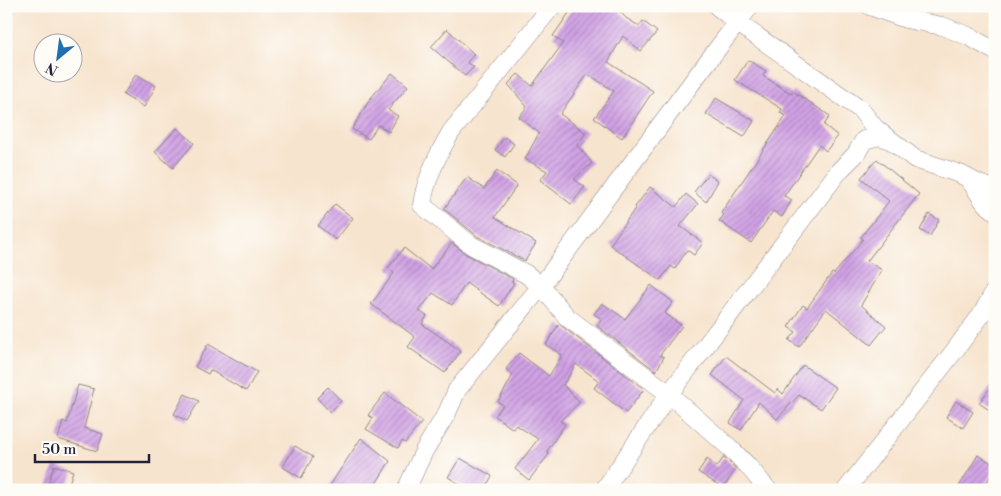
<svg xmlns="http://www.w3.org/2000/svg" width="1001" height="496" viewBox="0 0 1001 496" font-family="'Libre Bodoni',serif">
  <defs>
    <pattern id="building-hatch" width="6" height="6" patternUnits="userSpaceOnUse" patternTransform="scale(1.25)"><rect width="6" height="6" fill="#d1a2e5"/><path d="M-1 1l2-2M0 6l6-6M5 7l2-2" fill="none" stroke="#a984bb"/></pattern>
  </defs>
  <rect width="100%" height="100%" fill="#fdfcf7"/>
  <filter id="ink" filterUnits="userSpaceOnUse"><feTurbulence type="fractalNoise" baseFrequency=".02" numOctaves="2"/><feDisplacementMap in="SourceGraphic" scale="10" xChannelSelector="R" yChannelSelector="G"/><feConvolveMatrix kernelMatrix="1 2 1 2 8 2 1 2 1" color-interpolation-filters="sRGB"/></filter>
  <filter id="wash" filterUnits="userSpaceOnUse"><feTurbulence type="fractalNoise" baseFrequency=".0096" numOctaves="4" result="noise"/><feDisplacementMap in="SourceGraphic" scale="20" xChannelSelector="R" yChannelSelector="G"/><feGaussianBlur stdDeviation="1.12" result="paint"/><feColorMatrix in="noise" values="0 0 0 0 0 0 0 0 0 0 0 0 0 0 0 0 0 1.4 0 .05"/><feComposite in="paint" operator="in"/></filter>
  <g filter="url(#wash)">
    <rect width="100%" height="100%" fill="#f7e4ce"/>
    <g id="blocks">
      <g fill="url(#building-hatch)">
        <path d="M574,6H614L626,18L639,26L643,21L657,32L641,51L623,36L608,62L653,91L622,138L594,118L614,91L591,76L587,75L560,114L586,133L577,145L592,163L574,179L585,187L571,204L540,180L547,171L525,159L539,133L519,117L527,107L508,84L518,74L532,86L563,43L553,36Z"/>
        <path d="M447,29L474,54L467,62L474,67L465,76L431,47Z"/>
        <path d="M748,60L766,71L763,76L792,94L793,91L830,116L824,125L838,136L826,151L819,145L784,196L792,200L782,217L773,211L751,243L719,221L724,215L721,213L786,116L780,113L782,109L735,80Z"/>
        <path d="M392,73L408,86L388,110L398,116L389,132L378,125L369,139L352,129L370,99Z"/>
        <path d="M136,74L156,86L144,107L123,95Z"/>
        <path d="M716,98L754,121L744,137L706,114Z"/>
        <path d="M177,128L194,143L173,168L155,152Z"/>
        <path d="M505,137L514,144L505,157L495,150Z"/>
        <path d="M877,159L919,194L867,261L882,270L861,305L886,326L871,345L826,309L799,347L789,340L796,332L788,327L803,305L807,308L832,273L834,274L863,239L861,237L889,201L861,178Z"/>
        <path d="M497,171L517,185L495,217L536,243L525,261L477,236L444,209L467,177L484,189Z"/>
        <path d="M708,174L718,181L706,202L694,192Z"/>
        <path d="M650,187L676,207L686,194L698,204L680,226L703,243L694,255L687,250L675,269L671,266L660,280L610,245L636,207H635Z"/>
        <path d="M335,204L353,218L336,240L318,226Z"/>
        <path d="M929,214L939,220L930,236L920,230Z"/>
        <path d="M452,243L466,254L513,279L512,282L514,283L499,306L466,283L452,305L433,293L419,311L427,316L422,324L461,351L445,373L408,347L415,337L371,304L394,273L388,268L404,248L431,269Z"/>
        <path d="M651,285L673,302L665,313L682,326L660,355L664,357L656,371L597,326L602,319L594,314L602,303L625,319Z"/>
        <path d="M559,324L644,389L626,413L594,388L599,381L576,364L563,385L580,402L560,421L565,424L547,451L549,454L529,480L515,469L538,439L516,425L513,429L495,416L503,405L498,402L513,375L506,369L519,353L549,376L562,355L546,345Z"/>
        <path d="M208,344L257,372L246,391L210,370L208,374L195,367Z"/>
        <path d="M726,356L775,393L778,389L783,394L803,365L836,388L821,409L799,395L777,419L759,402L741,430L730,423L744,400L712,375Z"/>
        <path d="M995,381V414L979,403Z"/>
        <path d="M78,385L94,389L84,428L103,434L97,451L58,439L63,421L67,423Z"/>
        <path d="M328,387L341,401L330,412L317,398Z"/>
        <path d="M385,393L422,422L405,443L402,441L398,448L366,429L373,418L368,415Z"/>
        <path d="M185,394L199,401L187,421L174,414Z"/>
        <path d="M956,401L973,412L963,428L946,417Z"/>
        <path d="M361,438L390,461L372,490H327Z"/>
        <path d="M295,446L313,457L301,478L283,467Z"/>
        <path d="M978,455L995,465V469L982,490H957Z"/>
        <path d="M724,457L736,469L723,488L698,472L707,459L717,467Z"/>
        <path d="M460,458L492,476L484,490H469L448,477Z"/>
        <path d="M54,465L73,471L67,490H46Z"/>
      </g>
    </g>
  </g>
  <g filter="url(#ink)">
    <use href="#blocks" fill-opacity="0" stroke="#8c8384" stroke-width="1"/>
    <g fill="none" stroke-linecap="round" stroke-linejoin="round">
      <g stroke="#8c8384" stroke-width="19">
        <g id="street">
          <path d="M552,6L451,132C438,154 425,180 422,205L471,245L526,274L541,286L567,317L669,394L730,448L748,466L768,490"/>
          <path d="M717,6L738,23L861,110L875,128L890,140"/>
          <path d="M870,6L906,19L942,26L968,36L995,51"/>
          <path d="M969,179L985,203L995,211"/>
          <path d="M406,490L424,451L447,413L457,390L541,286L702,69L750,6"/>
          <path d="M604,490L669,394L839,171L856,154L864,140L880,136L892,141L915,159L960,174L979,184L995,189"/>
          <path d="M846,490L955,350L982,314L995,290"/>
        </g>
      </g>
      <use href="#street" stroke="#fff" stroke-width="18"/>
    </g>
  </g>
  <rect width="1001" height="496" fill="none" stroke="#fdfcf7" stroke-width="25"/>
  <g transform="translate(58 58) rotate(209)"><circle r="24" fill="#fdfcf7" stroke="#a5a5ac"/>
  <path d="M0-4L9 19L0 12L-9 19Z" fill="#1f6fb2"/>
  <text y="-8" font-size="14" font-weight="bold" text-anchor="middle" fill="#22223b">N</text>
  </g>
  <path d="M35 454v8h114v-8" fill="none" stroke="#22223b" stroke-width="2.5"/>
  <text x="42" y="454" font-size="15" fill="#22223b" stroke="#fdfcf7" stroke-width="4" paint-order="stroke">50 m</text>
</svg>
